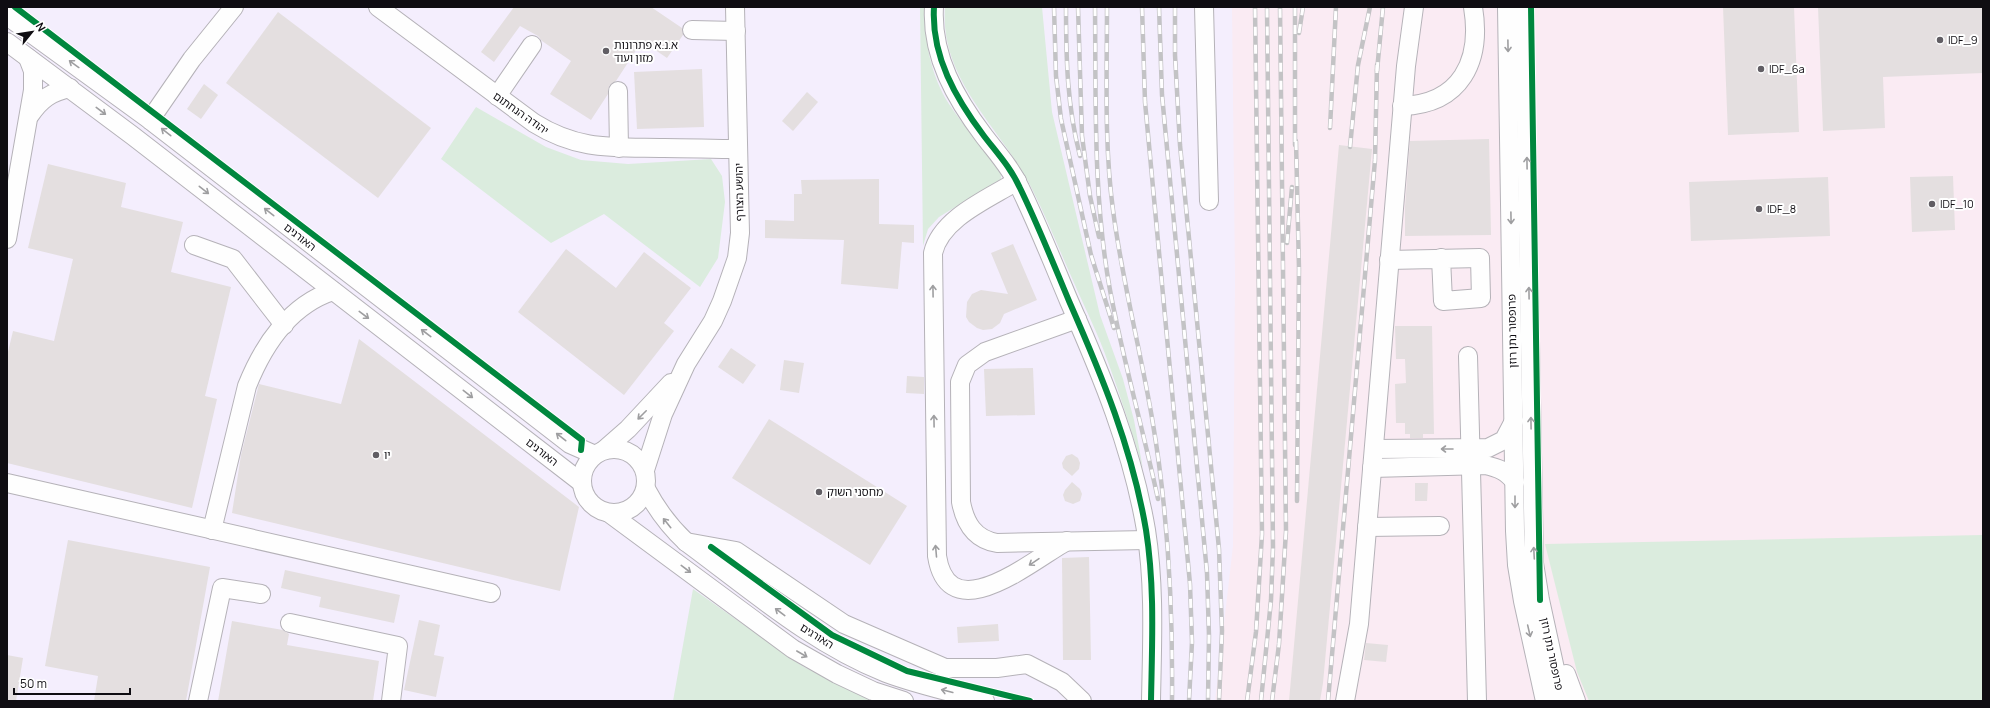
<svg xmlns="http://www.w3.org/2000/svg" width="1990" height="708" viewBox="0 0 1990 708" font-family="Manrope,'Noto Sans Hebrew',sans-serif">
  <rect width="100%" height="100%" fill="#f8f5fb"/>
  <path fill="#faebf3" d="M727,7H1983V701H896Z"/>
  <path fill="#f4eefd" d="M7,7H1232L1235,277L1233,546L1215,701H7Z"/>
  <g fill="#dbecde">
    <path d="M920,7H925C924,40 931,76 949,104C964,127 984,148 1001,169V179L939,217L928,229L923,246Z"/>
    <path d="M945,7H1042L1052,112L1100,315L1123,379L1134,420L1143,469C1132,433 1121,397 1108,362C1099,336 1086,310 1075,285C1061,254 1048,221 1033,191C1003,129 939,82 945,7Z"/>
    <path d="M476,107L546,147L581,160L628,164L711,159L722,176L725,202L718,258L700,287L604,214L551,243L441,159Z"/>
    <path d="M1982,535L1983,701H1589L1577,672L1545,544Z"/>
    <path d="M693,589L804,667L876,701H673Z"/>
  </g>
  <g fill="#e4dfe0">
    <path d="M514,7H651L682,28L683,35L667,58L642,41L616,81L609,86L608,94L591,120L550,94L571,61L542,41L538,36L520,26L494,62L481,52Z"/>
    <path d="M1723,7H1794L1799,132L1728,135Z"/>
    <path d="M1818,7H1983V73L1883,77L1885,128L1823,131Z"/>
    <path d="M278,12L431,128L378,198L226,83Z"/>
    <path d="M702,69L704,127L637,129L634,72Z"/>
    <path d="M204,84L218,95L201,119L187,109Z"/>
    <path d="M807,92L818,102L793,131L782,121Z"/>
    <path d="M1489,139L1491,235L1405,236V207L1410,141Z"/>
    <path d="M1339,145L1372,149L1323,683L1320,701H1289Z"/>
    <path d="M48,164L126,183L121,207L183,222L171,272L231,287L205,396L217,399L192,508L7,463V356L13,331L54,341L73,259L28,248Z"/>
    <path d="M1953,176L1955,230L1912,232L1910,177Z"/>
    <path d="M1828,177L1830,236L1691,241L1689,182Z"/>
    <path d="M879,179V224L914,225V243L902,242L898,289L841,284L844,240L765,238V220L794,221V194H802L801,180Z"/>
    <path d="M1013,244L1037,300L1004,314L1000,323L992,329L983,330L977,328L969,322L966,317L967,302L972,294L981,290L1008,294L991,253Z"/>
    <path d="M566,249L616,288L644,252L691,288L664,323L674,331L624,395L518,312Z"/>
    <path d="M1395,326H1432L1434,434H1423V438H1410V434H1405V423H1396L1395,384L1406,383L1405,359H1396Z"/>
    <path d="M359,339L579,507L560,591L232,513L241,455L259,384L341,404Z"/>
    <path d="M731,348L756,365L743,384L718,367Z"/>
    <path d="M784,360L804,363L799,393L780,390Z"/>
    <path d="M1033,368L1035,415L986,416L984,369Z"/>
    <path d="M907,376L924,377V394L906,393Z"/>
    <path d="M769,419L907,506L870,565L732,478Z"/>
    <path d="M1072,454L1078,458L1080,463L1079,469L1072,476L1063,468L1062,463L1066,456Z"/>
    <path d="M1072,482L1080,489L1082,494L1080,501L1073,504L1065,501L1063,495L1065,490Z"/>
    <path d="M1415,483H1428L1427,501H1415Z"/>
    <path d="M68,540L210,567L186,701H94L98,676L45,666Z"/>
    <path d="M1089,557L1091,660H1063L1062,558Z"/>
    <path d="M285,570L400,595L394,623L319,607L321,597L281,588Z"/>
    <path d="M419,620L440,625L434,655L444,657L436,697L404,690Z"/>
    <path d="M232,621L283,630L289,634L287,645L379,661L373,701H218Z"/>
    <path d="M998,624L999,641L958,643L957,627Z"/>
    <path d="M1366,643L1388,645L1386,662L1364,660Z"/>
    <path d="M7,655L23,658L16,701H7Z"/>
  </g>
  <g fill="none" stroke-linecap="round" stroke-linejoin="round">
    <g stroke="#b5b2b8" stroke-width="20">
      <g id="minor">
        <path d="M378,7L534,123C579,151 613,147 664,148C689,148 713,149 738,149"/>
        <path d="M934,7C931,56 956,99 984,136C997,153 1011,168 1020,188C1038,225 1053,263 1069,301C1102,376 1132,448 1146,530C1155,587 1152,644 1151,701"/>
        <path d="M1204,7L1209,201"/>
        <path d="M1507,7L1515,531L1517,565L1523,601L1545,701"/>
        <path d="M1524,7L1534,563L1540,600L1562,701"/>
        <path d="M7,16L150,120L570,444L595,455"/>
        <path d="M692,30L736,31"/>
        <path d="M7,42L133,136L582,483"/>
        <path d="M618,91L619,148"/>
        <path d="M497,96L532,45"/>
        <path d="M1402,106C1461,104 1482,61 1473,7"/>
        <path d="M30,115C41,99 51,92 70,88"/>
        <path d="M150,120L192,59L234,7"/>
        <path d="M1017,181C988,199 941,218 933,253L937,556C949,632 1034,559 1067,541"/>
        <path d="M7,239L33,90V71L28,58"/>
        <path d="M194,245L233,259L284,325"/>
        <path d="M1389,260L1480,258L1481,298L1443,301L1441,258"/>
        <path d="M1077,319L985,352L967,365L960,382L961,502C965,523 974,539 997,543L1147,540"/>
        <path d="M1468,356L1477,701"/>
        <circle cx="614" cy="481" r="32"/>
        <path d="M1374,449L1488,448L1504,440L1514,421"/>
        <path d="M604,450L628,429L671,383"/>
        <path d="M1372,468L1485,465C1499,468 1506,471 1515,482"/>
        <path d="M645,470L663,414L686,364L713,321L722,301L737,258L740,233L735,7"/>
        <path d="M7,483L491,593"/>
        <path d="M646,489C657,510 669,526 686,542C750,589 811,643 886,673C918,685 951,692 985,701"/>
        <path d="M609,513L793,649L837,674L873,691L904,701"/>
        <path d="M1367,527L1440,526"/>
        <path d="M212,530L247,386C263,346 290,305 333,291"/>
        <path d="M686,542L736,551L844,624L945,668H997L1027,664L1062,682L1082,701"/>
        <path d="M290,623L398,646L391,701"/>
        <path d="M1566,674L1576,701"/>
        <path d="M198,701L222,588L261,594"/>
        <path d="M1345,701L1359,624L1406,66L1414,7"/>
      </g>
    </g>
    <use href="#minor" stroke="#fefefe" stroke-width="18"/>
    <g stroke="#c3c3c5" stroke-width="4.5">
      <g id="rail">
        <path d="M1054,7L1056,76L1061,119L1091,255L1114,328"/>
        <path d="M1066,7C1066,58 1067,106 1080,156"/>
        <path d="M1078,7L1082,136L1090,196L1099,237"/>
        <path d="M1095,7C1096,101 1093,197 1110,290C1123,360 1143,429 1158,499"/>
        <path d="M1107,7C1107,75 1104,143 1113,210C1122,280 1140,348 1152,418C1168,511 1173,607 1172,701"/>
        <path d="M1142,7L1145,102L1190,584L1192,642L1189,701"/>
        <path d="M1159,7L1162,95L1207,573L1209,636L1208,701"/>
        <path d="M1175,7V55L1180,145L1219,549L1222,631L1219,701"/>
        <path d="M1295,7V145"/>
        <path d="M1299,33L1303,7"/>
        <path d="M1377,71L1383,7"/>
        <path d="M1330,128L1336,7"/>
        <path d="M1296,141L1299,269L1297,501"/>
        <path d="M1350,147L1358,65L1370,7"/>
        <path d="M1287,243L1292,187"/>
        <path d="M1247,701L1256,632L1262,534L1255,7"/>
        <path d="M1261,701L1271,600L1273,547L1267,7"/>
        <path d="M1272,701L1279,644L1286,531L1280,7"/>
        <path d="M1328,701L1375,160L1377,65"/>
      </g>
    </g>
    <use href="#rail" stroke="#fff" stroke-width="3" stroke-dasharray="9" stroke-linecap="butt"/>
    <g stroke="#fff" stroke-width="8">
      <g id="cycleway">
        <path d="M15,7L582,440L581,450"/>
        <path d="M934,7C931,56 956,99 984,136C997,153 1011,168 1020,188C1038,225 1053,263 1069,301C1102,376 1132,448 1146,530C1155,587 1152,644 1151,701"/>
        <path d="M1531,7L1540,600"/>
        <path d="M711,547L832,635L907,671L1030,701"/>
      </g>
    </g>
    <use href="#cycleway" stroke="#00873e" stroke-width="6"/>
  </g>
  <defs><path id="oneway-shaft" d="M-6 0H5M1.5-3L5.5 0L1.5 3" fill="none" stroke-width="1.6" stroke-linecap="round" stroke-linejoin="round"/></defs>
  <g stroke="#9e9ea0">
    <use href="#oneway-shaft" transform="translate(1508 46) rotate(89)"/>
    <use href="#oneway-shaft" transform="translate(74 64) rotate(-144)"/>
    <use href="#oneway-shaft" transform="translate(101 111) rotate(37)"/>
    <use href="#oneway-shaft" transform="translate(166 132) rotate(-142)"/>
    <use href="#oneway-shaft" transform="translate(1527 163) rotate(-91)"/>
    <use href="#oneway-shaft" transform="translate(204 190) rotate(38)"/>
    <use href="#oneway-shaft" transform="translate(269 212) rotate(-142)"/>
    <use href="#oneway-shaft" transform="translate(1511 218) rotate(89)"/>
    <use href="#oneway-shaft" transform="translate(933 291) rotate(-91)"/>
    <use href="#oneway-shaft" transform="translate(1529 293) rotate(-91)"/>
    <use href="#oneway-shaft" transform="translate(364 315) rotate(37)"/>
    <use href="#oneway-shaft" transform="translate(426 333) rotate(-143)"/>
    <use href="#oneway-shaft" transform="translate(468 394) rotate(38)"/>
    <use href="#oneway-shaft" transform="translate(642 415) rotate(135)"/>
    <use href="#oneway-shaft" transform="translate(934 421) rotate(-91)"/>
    <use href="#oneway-shaft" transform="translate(1531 423) rotate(-91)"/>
    <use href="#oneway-shaft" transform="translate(561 437) rotate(-142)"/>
    <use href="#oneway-shaft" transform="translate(1447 449) rotate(180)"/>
    <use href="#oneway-shaft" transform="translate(1515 502) rotate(90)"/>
    <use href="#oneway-shaft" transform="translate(667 523) rotate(-129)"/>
    <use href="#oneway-shaft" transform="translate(936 551) rotate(-95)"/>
    <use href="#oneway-shaft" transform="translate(1534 553) rotate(-93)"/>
    <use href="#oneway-shaft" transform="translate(1034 562) rotate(146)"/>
    <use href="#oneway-shaft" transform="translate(686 569) rotate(37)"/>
    <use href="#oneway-shaft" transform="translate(780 612) rotate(-143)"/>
    <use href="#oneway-shaft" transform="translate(1529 631) rotate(77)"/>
    <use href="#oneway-shaft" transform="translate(802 654) rotate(30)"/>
    <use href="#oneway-shaft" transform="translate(947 691) rotate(-166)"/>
  </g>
  <g fill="#615e64" stroke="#fff" stroke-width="1.5">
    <circle cx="1940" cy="40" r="4"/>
    <circle cx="606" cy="51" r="4"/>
    <circle cx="1761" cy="69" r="4"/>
    <circle cx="1932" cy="204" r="4"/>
    <circle cx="1759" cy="209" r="4"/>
    <circle cx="376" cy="455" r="4"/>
    <circle cx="819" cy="492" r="4"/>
  </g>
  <g text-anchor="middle" stroke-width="4" stroke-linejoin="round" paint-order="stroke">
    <g font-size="11" fill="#0f0d12" stroke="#fff" text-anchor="start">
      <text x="1948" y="44">IDF_9</text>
      <text x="614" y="49">א.נ.א פתרונות<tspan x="614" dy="13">מזון ועוד</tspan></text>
      <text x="1769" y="73">IDF_6a</text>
      <text x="1940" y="208">IDF_10</text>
      <text x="1767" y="213">IDF_8</text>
      <text x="384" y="459">יו</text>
      <text x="827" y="496">מחסני השוק</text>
    </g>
    <g font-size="11" fill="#0f0d12" stroke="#fff">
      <text transform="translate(521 113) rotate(35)" y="4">יהודה הנחתום</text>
      <text transform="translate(739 192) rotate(-91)" y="4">יהושע הצורף</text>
      <text transform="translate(300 237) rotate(38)" y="4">האורגים</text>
      <text transform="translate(1512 331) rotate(-91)" y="4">פרופסור נתן רוזן</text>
      <text transform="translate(542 452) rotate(38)" y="4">האורגים</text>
      <text transform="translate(817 636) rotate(32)" y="4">האורגים</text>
      <text transform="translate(1552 654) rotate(78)" y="4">פרופסור נתן רוזן</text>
    </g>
  </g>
  <rect width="1990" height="708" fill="none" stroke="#0f0d12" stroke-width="16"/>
  <g transform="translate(32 32) rotate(60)" stroke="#ffffff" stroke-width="3" paint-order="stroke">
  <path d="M0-3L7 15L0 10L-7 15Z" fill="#0f0d12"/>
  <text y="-6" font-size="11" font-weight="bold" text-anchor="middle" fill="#0f0d12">N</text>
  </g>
  <path d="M14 688v6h116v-6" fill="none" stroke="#0f0d12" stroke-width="2"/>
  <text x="20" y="688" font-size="12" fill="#0f0d12" stroke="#ffffff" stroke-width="3" paint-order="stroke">50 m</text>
</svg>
